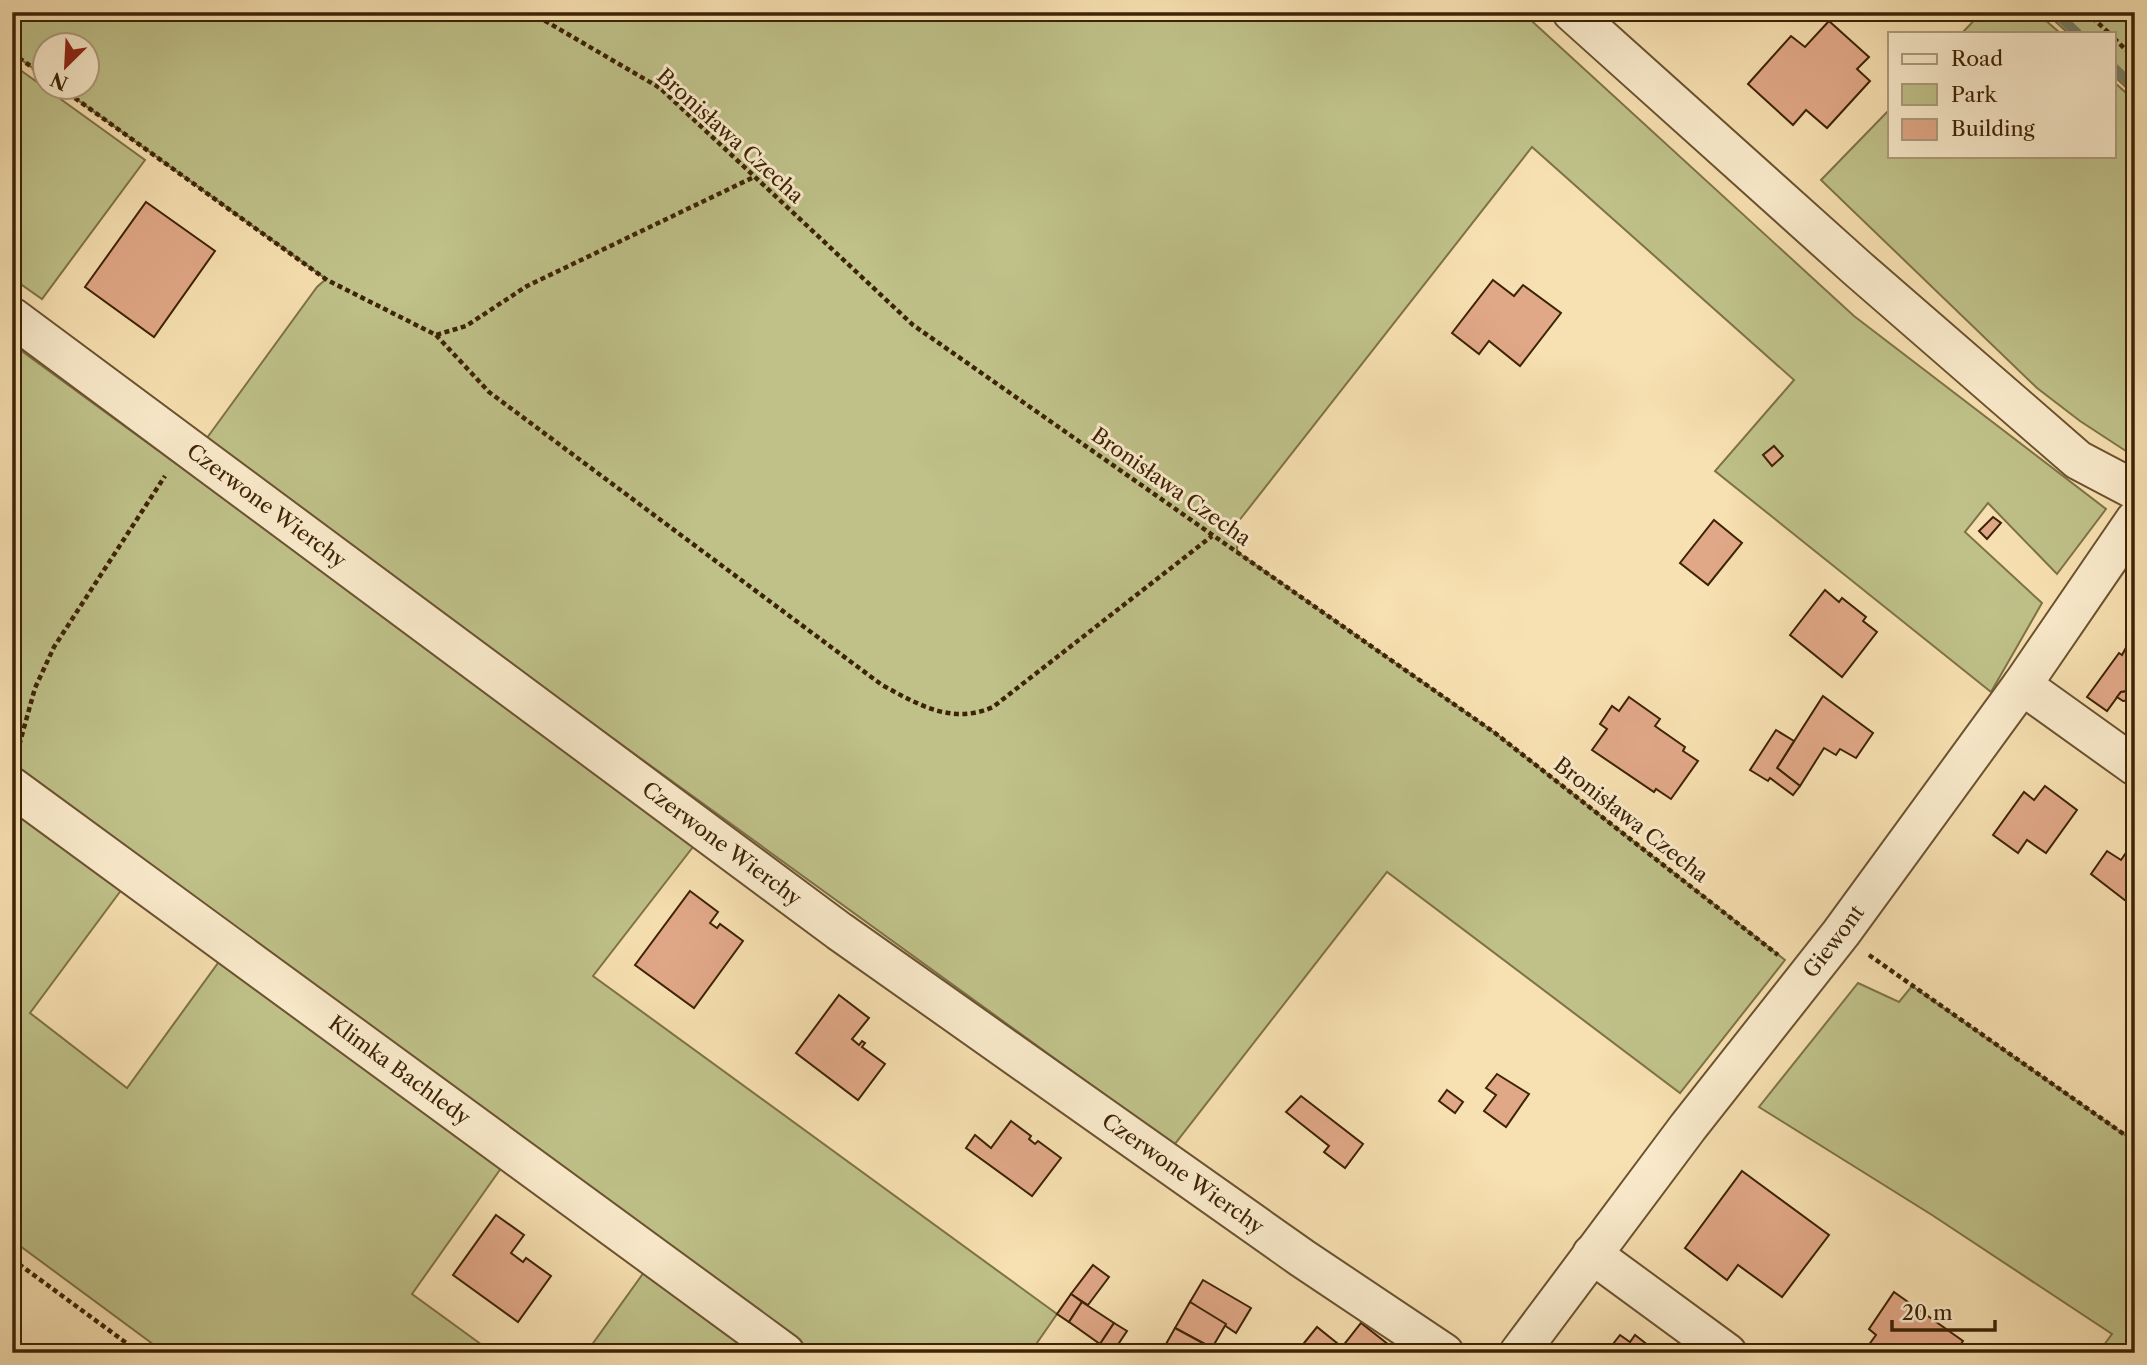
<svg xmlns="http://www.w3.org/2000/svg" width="2147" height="1365" viewBox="0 0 2147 1365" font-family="'Libre Caslon Text',serif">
  <rect width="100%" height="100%" fill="#f7e0b1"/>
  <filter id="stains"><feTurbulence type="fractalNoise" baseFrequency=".00286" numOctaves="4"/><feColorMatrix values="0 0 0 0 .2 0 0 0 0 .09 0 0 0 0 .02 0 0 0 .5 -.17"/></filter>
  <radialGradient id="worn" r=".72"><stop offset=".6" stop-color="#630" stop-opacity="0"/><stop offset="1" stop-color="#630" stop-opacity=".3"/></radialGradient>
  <g fill="#bfc189" stroke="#7e7247" stroke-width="2">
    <path d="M12,12H1522L1854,316L2106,509L2057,574L1988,503L1965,532L2042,603L1991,692L1715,471L1794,380L1532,147L1238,522L1237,552L1495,733L1785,960L1680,1093L1387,872L1174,1145L204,442L317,287L326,279L61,88H88V46H46L45,77L12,53Z"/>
    <path d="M1982,12H2036L2060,33H1962Z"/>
    <path d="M2045,12H2135V96L2114,76V33H2068Z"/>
    <path d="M12,64L145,160L42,299L12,278Z"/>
    <path d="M2114,82L2135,101V457L2080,421L2037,388L1821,180L1890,109V156H2114Z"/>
    <path d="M12,344L696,843L593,976L1057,1314L1030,1353H815L12,765Z"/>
    <path d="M12,799L125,885L30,1013L127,1088L221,959L504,1164L412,1294L493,1353H165L12,1240Z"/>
    <path d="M1858,983L1899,1002L1912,986L2135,1142V1353H2098L2112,1334L1932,1215L1759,1107Z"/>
    <path d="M647,1268L761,1353H586Z"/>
  </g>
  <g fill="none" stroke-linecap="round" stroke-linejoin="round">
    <g stroke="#777f67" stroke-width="10">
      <path d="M2055,12L2077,33"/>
      <path d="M2114,68L2135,88"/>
    </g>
  </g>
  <g fill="#e1a887" stroke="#3d2305" stroke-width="2">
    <path d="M1829,21L1869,57L1857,69L1870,81L1827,128L1806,110L1793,125L1748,84L1791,36L1805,47Z"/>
    <path d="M146,202L215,251L154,337L85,287Z"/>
    <path d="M1493,280L1514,296L1523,285L1561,313L1520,366L1489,341L1479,354L1452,333Z"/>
    <path d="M1774,446L1783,456L1772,466L1763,455Z"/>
    <path d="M1993,517L2001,523L1987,539L1979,531Z"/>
    <path d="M1714,520L1742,543L1708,585L1680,563Z"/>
    <path d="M1825,590L1839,602L1842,598L1866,617L1863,621L1877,632L1842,677L1790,635Z"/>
    <path d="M2135,631V695L2129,691L2121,692L2107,711L2087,697L2119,653L2122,655Z"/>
    <path d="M2129,691L2135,695L2131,700L2123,701L2117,697L2121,692Z"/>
    <path d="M1823,696L1873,733L1856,758L1840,749L1836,755L1824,748L1800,786L1777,768Z"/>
    <path d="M1629,697L1660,719L1655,726L1685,747L1683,751L1698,761L1671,799L1656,789L1654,792L1592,750L1607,729L1600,724L1612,706L1619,711Z"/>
    <path d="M1776,730L1794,741L1777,768L1800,786L1793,795L1770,778L1768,781L1750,770Z"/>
    <path d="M2045,786L2077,810L2046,853L2027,840L2018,853L1993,835L2024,792L2034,800Z"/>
    <path d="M2130,847L2135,851V908L2091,874L2107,851L2121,860Z"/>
    <path d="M690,891L718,912L710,923L717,928L720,924L743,941L694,1008L635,965Z"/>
    <path d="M839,995L869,1018L852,1039L859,1045L862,1041L865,1043L862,1047L885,1064L858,1100L796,1053Z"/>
    <path d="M1497,1074L1529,1094L1506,1127L1484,1111L1496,1095L1486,1088Z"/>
    <path d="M1447,1090L1463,1102L1455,1113L1439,1101Z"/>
    <path d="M1301,1096L1363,1144L1345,1168L1324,1152L1329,1146L1286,1112Z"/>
    <path d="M1011,1121L1031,1136L1029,1139L1035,1144L1038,1141L1061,1158L1032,1196L966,1148L975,1135L991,1148Z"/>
    <path d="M1742,1171L1829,1235L1782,1297L1738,1265L1727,1280L1685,1248Z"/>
    <path d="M496,1215L524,1235L511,1253L523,1262L526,1258L551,1276L518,1322L453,1275Z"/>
    <path d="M1093,1265L1109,1277L1088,1305L1071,1294Z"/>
    <path d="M1203,1280L1251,1308L1236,1333L1190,1302Z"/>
    <path d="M1894,1292L1963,1341L1955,1353H1863L1876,1335L1869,1329Z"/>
    <path d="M1071,1294L1082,1302L1069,1322L1057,1314Z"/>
    <path d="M1082,1302L1114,1323L1100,1344L1069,1322Z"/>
    <path d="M1190,1302L1226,1324L1212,1348L1175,1328Z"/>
    <path d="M1114,1323L1127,1331L1113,1352L1100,1344Z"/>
    <path d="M1361,1323L1389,1345L1383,1353H1296L1317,1327L1342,1347Z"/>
    <path d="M1175,1328L1212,1348L1209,1353L1162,1351Z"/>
    <path d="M1620,1335L1630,1342L1635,1335L1658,1353H1606Z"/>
  </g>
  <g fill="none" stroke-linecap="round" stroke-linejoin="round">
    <g stroke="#6c5230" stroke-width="42">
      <g id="minor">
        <path d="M1572,12L1857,268L2078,460L2135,490"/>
        <path id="s1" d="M12,317L839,931L1302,1258L1444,1353"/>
        <path d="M2022,685L2135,766"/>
        <path id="s2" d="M12,787L785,1353"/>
        <path d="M1592,1254L1727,1353"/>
        <path id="s3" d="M1519,1353L1688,1127L1841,933L2022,685L2135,520"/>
      </g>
    </g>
    <g stroke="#3d2305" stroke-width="4.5" stroke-dasharray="5 3.5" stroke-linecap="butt">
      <path d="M530,12L660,88L913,325L1495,733L1778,955"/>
      <path d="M2086,12L2109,33"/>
      <path d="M2114,38L2135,59"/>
      <path d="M12,53L46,77"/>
      <path d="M61,88L327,280L436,335L466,326L527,286L754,177"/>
      <path d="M436,335L489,392L882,685C919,705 952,725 993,707L1212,536"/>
      <path d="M17,753L35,688L54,647L165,476"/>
      <path d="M1869,955L2135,1142"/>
      <path d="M12,1259L140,1353"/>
    </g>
    <use href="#minor" stroke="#faebcc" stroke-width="38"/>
  </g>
  <g text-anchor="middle" stroke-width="6" stroke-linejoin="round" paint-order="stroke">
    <g font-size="21" fill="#3d2305" stroke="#faebcc">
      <text transform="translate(730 136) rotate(42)" y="7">Bronisława Czecha</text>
      <text transform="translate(1171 487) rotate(35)" y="7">Bronisława Czecha</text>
      <text dy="7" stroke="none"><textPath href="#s1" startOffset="317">Czerwone Wierchy</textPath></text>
      <text transform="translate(1631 820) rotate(38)" y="7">Bronisława Czecha</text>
      <text dy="7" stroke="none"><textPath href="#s1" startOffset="884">Czerwone Wierchy</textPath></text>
      <text dy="7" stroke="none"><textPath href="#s3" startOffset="518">Giewont</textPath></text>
      <text dy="7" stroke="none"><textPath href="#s2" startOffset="480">Klimka Bachledy</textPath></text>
      <text dy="7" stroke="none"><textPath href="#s1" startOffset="1451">Czerwone Wierchy</textPath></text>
    </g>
  </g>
  <rect width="2147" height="1365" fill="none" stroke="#f7e0b1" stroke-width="42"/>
  <rect x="14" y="14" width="2119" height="1337" fill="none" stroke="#3d2305" stroke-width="3.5"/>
  <rect x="21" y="21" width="2105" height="1323" fill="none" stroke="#3d2305" stroke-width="2"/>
  <rect x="1888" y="32" width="228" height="126" fill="#faebcc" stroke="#ae9b7c" stroke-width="2"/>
  <rect x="1902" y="54" width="35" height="10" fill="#faebcc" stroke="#ae9b7c" stroke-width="2"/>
  <text x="1951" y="66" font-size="21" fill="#3d2305">Road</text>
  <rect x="1902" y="84" width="35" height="21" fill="#bfc189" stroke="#ae9b7c" stroke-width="2"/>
  <text x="1951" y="102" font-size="21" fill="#3d2305">Park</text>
  <rect x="1902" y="119" width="35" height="21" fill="#e1a887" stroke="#ae9b7c" stroke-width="2"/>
  <text x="1951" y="136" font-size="21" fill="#3d2305">Building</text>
  <g transform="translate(66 66) rotate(204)"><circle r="33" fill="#faebcc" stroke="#ae9b7c" stroke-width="2"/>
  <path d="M0-5L12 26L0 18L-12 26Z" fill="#8f2418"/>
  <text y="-10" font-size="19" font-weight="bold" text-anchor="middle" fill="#3d2305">N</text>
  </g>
  <path d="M1892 1320v10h103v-10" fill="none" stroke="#3d2305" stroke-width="3.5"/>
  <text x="1902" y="1320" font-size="21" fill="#3d2305" stroke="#faebcc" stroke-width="5" paint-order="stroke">20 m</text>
  <rect width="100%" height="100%" filter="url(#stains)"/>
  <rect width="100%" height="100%" fill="url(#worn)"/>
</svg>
